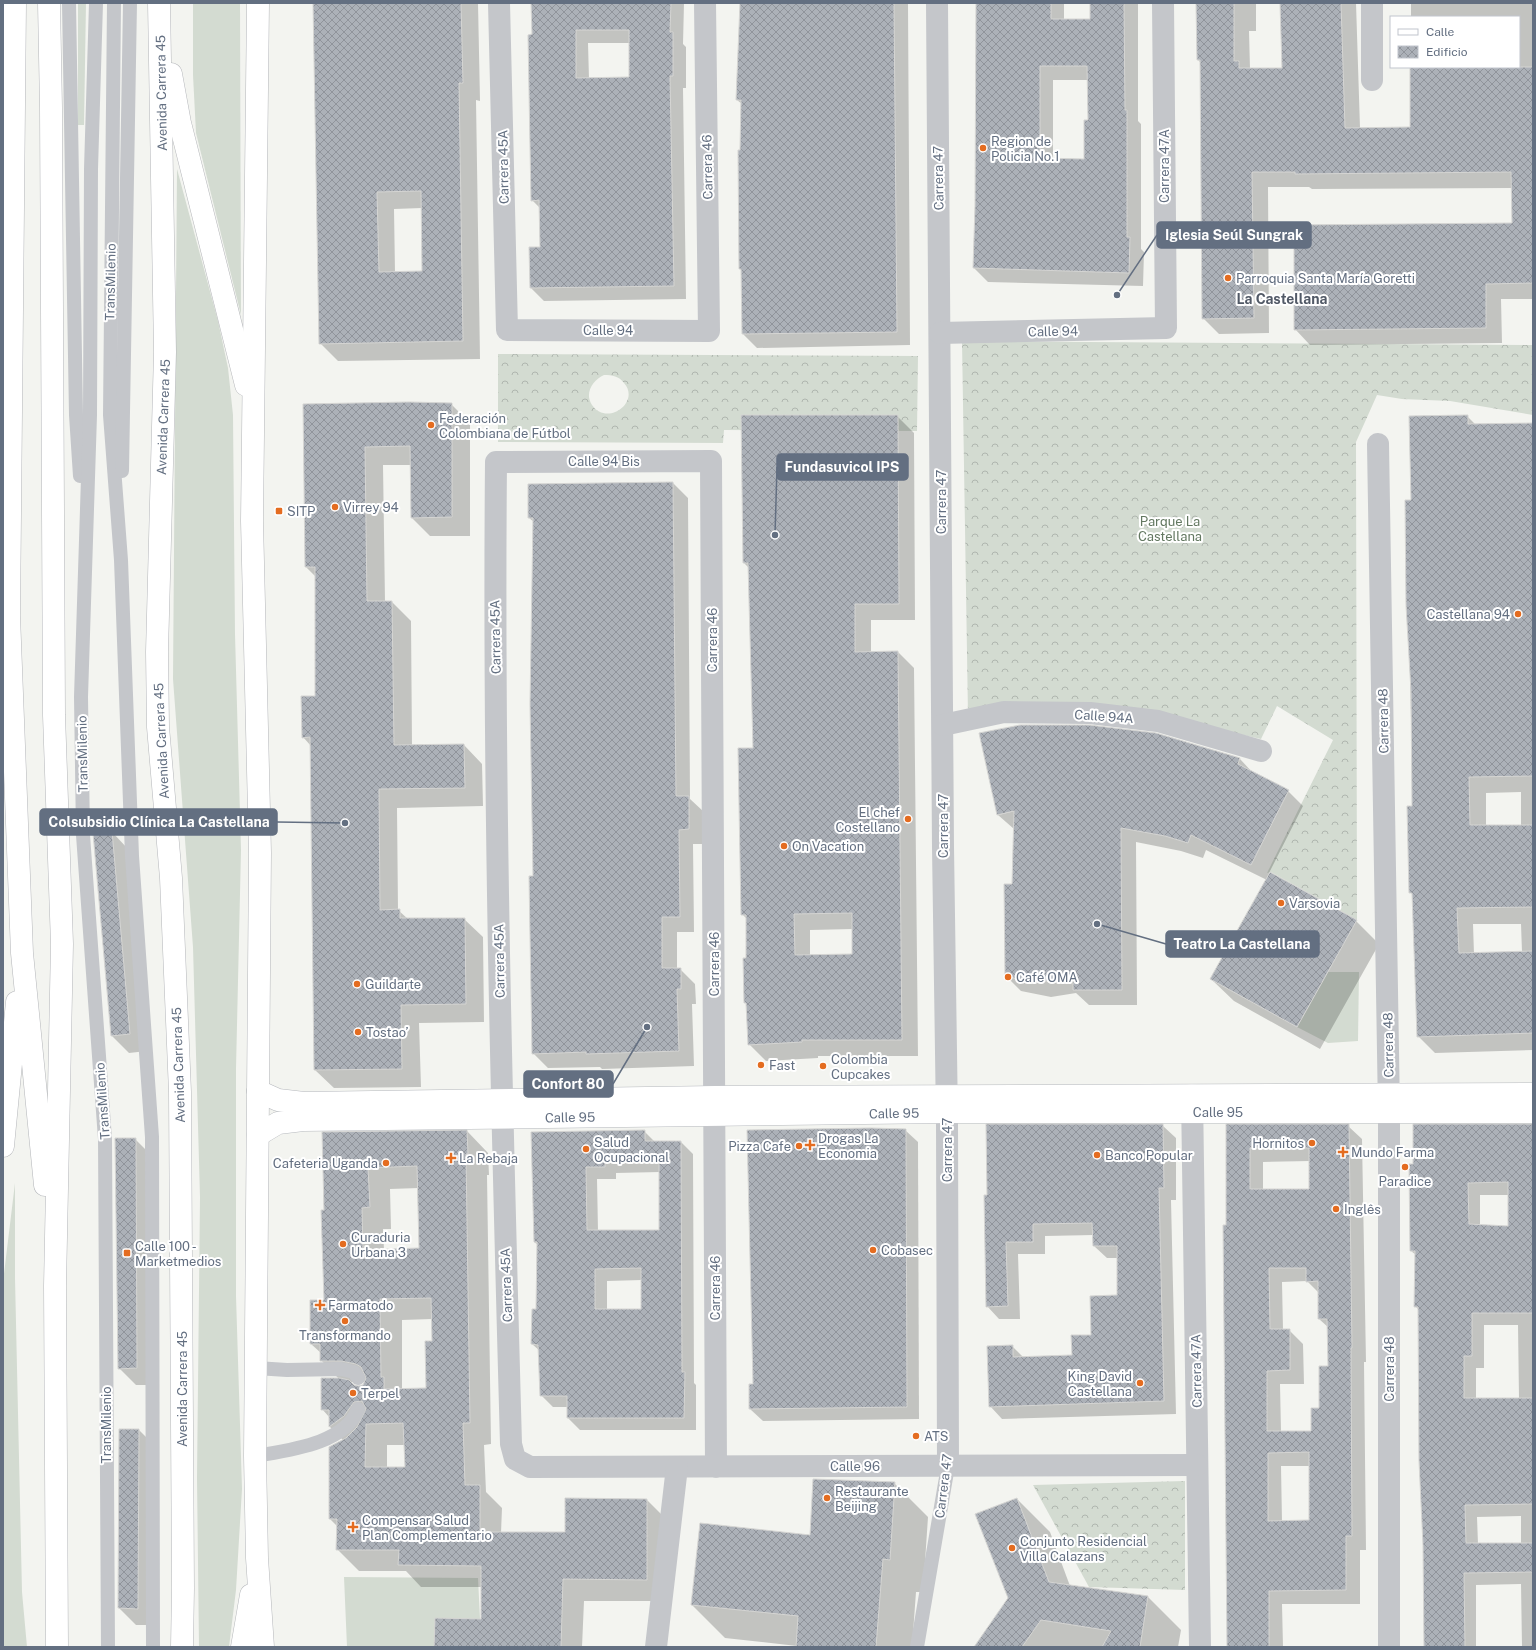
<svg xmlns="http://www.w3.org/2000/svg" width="1536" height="1650" viewBox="0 0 1536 1650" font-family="'Public Sans',sans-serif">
  <defs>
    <pattern id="forest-crowns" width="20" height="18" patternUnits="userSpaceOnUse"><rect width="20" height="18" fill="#d3dbd1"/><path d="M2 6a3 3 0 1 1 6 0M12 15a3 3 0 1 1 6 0" fill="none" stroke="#afb6af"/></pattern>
    <pattern id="building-cross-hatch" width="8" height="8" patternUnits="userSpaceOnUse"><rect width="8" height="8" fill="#acb1b8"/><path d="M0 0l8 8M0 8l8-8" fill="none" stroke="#90949b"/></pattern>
  </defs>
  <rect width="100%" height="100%" fill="#f3f4f0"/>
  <g fill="#d3dbd1">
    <path d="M78,3H86L84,125H78Z"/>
    <path d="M193,3H240L241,315L196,133L193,75Z"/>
    <path d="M177,169L218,321L228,368L233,415L235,634L241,850L236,1069V1296L242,1489L236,1590L229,1647H199L197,1478L200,1197L193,947L173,679Z"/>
    <path d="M1328,972H1359L1358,1041L1328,1043L1297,1027Z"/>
    <path d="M15,1183V1278L22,1592L27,1647H4L3,1636V1282Z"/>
    <path d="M344,1577L478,1578L480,1619L435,1618L434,1647H347Z"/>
  </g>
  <g fill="url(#forest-crowns)" fill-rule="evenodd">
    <path d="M962,341L1533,345V415L1450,401L1402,399L1377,395L1356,442L1357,920L1271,872L1267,873L1333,740L1277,706L1261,739L1119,707L968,715Z"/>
    <path d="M498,354L918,356L917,431L724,430L723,443L498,442ZM604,375C612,375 619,376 624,383C641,402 607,427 592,405C584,393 593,380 604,375Z"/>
    <path d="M1185,1481V1590L1089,1587L1033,1485Z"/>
  </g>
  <g fill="#0003" fill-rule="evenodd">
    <path d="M313,3H478L480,101L476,100L480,359L338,361L320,343ZM422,208L423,272L395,273L394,209Z"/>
    <path d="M532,3H684L683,44L686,47V88H683L686,299L544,301L531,288L530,248H541V209L532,200ZM588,43H630V78L589,79Z"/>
    <path d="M741,3H908L910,345L757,348L743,334L742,271L740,269L742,104L737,100Z"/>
    <path d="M977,3H1064V20H1091V3H1138V121L1141,124V249L1144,252L1143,286L988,282L974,268L977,161ZM1053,80H1088L1089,121L1085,160L1053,159Z"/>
    <path d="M1197,3H1256V31H1249L1250,69H1283L1281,3H1356L1360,128H1411V67H1519V17H1411V3H1533V299H1501L1502,343L1310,345L1295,329L1513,224V188L1312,189L1309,187H1268L1269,333L1219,334L1203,318L1201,63L1198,60Z"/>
    <path d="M451,404L470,423V536H430L412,518L411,465H383L385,602H392L411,621L412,746L464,745L482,764L483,806L397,808L398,910L408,919H464L483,937L484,1022L419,1023L421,1087L334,1088L315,1070L311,746L303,737L316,697V577L306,567L304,405Z"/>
    <path d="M897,416L914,433L915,620H871V652H898L914,668L918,1056H818V1058L766,1061L749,1044L747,919L742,914L754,749L749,568L744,563ZM853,929V955L810,956V930Z"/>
    <path d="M1467,416L1476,425L1533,424V1050L1435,1053L1418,1036L1414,896L1410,892L1413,807L1406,501L1412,500ZM1521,792V826H1486V793ZM1473,924H1521L1522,952L1474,954Z"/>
    <path d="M673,483L688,498L690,799L704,812V844H693L694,932H677V969H680L695,984L696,1004H692L694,1066L602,1069L600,1067L548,1068L533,1053L534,522L529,518V485Z"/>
    <path d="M1240,759L1254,774L1288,791L1303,806L1269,873L1356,921L1379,944L1320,1049L1234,1001L1211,979L1267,880L1206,850L1203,858L1181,851L1136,842L1137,1005H1089L1076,993L1051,997L1021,991L1006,976L1013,885L1014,829L998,815Z"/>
    <path d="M112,832L129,850L147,1051L129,1053L112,1036Z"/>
    <path d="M1163,1126L1176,1138V1200H1171L1176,1414L1002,1419L990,1406L1012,1346L1024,1358L1073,1356L1092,1336L1118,1296V1258H1107L1094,1246V1235L1045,1236V1254H1018L1020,1319H999L987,1306L985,1196Z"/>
    <path d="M1227,1126H1348L1362,1139L1366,1362H1364L1366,1550H1360V1604H1282L1283,1647H1229ZM1310,1161V1190H1263V1162ZM1307,1281L1319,1293V1319L1329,1328V1367L1320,1409L1312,1432H1281L1280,1384H1304L1303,1344L1289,1330H1283L1282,1282ZM1281,1466H1310V1521L1282,1522Z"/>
    <path d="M1533,1126V1647H1522L1521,1584L1476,1585V1647H1425L1419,1310L1415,1306L1416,1255L1411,1251L1414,1165ZM1480,1195H1509V1227L1480,1225ZM1484,1325H1518L1519,1399H1476V1368H1484ZM1521,1516V1544H1478L1477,1517Z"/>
    <path d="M905,1130L918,1142L919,1419L763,1421L750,1409L754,1385Z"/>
    <path d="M467,1131L488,1153L489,1175H487L491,1444L484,1445L486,1492L502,1508L501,1533H566L647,1500L668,1521V1601H584L582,1647H435L482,1620V1587H421L406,1571H359L337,1549L338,1527L330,1519L343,1440L330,1427V1418L322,1409L339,1379L321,1360V1353L311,1344L325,1301L323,1133ZM419,1188L420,1249L384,1250L383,1229H391L390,1189ZM432,1319L433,1342L427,1389L402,1390V1320ZM350,1382H365L364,1386L354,1387ZM387,1445H405L406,1468H387Z"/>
    <path d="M644,1131L655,1142H681L693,1154L694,1383L696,1385V1430H580L568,1418V1407H553L541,1395L540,1351L532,1344L537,1310L538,1245L534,1242L532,1133ZM660,1172V1231H598L597,1179H616V1173ZM642,1280V1310H607V1281Z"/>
    <path d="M135,1139L152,1156L154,1385H136L119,1368Z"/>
    <path d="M139,1430L156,1447L155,1625H136L119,1608Z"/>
    <path d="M894,1483L928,1517L923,1592H916L912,1647H797V1646L725,1638L692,1605L811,1536Z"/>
    <path d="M1017,1499L1050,1532L1070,1586L1148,1597L1181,1630L1178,1647H976L1009,1599Z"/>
  </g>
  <g fill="url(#building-cross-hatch)" stroke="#d5d5d3" fill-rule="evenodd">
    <path d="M313,3H461L463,83H459L463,341L319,344ZM421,191L422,271L379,272L377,192Z"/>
    <path d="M531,3H671L670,32H673V76H670L674,286L530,288L529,247H540L539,200L531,201L528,35L532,34ZM576,30H629V77L576,78Z"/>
    <path d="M740,3H894L897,332L742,334L741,269H739L738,150H740L741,100H736Z"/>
    <path d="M976,3H1051V19H1090V3H1124L1125,110H1127V237H1130L1129,273L973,268L975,206ZM1040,66H1087L1088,120H1084V159L1040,158Z"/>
    <path d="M1196,3H1234V61H1239V68H1282L1280,3H1341L1345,128L1410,127V67H1533V283L1486,284V328L1294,330V225L1512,223L1511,172L1295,174V172H1252L1254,318L1202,319L1200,60H1197Z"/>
    <path d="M409,402L452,403V517L411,518L410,446L365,447L367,601H392L394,745L464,744L465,788L379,789L380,910L400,909V918H465L466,1004L401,1005L402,1069L314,1070L310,737L302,738L301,696H315V567H305L303,404Z"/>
    <path d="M741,415H898L899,604H855V652L898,651L902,1040H802V1042L748,1045L746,1003H744L743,958H746V915H741L738,748H753L748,563H743ZM852,913V954L795,955L794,914Z"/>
    <path d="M1468,415V424L1533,423V776L1469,777L1470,825H1533V907L1457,908L1459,953L1533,951V1033L1417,1037L1412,893H1409L1407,806H1412L1411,691L1406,605L1405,500H1411L1409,416Z"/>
    <path d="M673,482L676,796H689V829L679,830L680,917H662V968H681V989H677L679,1051L586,1054V1052L532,1054L529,876H533L530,704L533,518H528V484Z"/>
    <path d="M1020,725H1089L1156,733L1240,758L1238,764L1289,790L1251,865L1191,835L1188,843L1165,836L1121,828L1122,990H1073V976L1036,983L1005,976L1004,884H1012L1014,811L997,815L979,733Z"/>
    <path d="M112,831L130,1034L111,1036L93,833Z"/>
    <path d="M1270,872L1357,920L1297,1027L1210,979Z"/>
    <path d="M986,1124H1163L1164,1188H1159L1164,1401L989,1407L987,1346L1013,1345V1357L1072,1355L1071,1335H1091L1090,1296L1117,1295V1246H1093L1092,1223L1033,1224V1242H1006L1008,1306L986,1307L984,1195H987Z"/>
    <path d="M1226,1124H1349L1352,1348H1351L1352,1536H1346V1590L1269,1591V1647H1227L1223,1225H1226ZM1250,1148H1309V1189H1250ZM1269,1268H1306V1282L1318,1281V1319H1327L1328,1366H1319V1408H1311V1431H1267V1371L1290,1370V1329H1270ZM1309,1452V1520L1268,1521V1453Z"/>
    <path d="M1413,1124H1533V1313H1472V1356H1464V1398H1533V1504L1465,1505L1466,1543H1533V1572L1464,1573L1465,1647H1424L1423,1545L1419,1461L1418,1307H1414L1415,1251H1410L1409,1164H1413ZM1508,1182V1226L1469,1224L1468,1183Z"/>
    <path d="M870,1128L906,1129L907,1407L749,1409V1384H753L747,1130Z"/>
    <path d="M467,1130L468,1154H466L470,1423H463L465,1485H480V1532H565V1498L647,1499V1580L563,1579L561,1647H434L435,1618L481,1619V1566L398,1565L399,1550H336L337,1519H329V1447L346,1438L357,1427L366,1409L362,1401L354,1402L344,1416L329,1427V1410H321V1378H340L349,1380L354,1385L358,1386L363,1385L366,1378L361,1367L356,1364L341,1361H320V1344H310V1300H324L321,1210H324L322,1132ZM417,1166L419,1248L363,1250L362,1208L370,1207L368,1168ZM431,1298L432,1341H425L426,1388L384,1389V1377H381L380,1299ZM403,1423L405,1467H365L366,1424Z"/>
    <path d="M645,1130V1141H681L682,1372H685L684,1418H567V1396H540L538,1345L531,1344L532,1309H536L537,1242H534L531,1132ZM659,1160V1230H587L586,1167H605V1161ZM641,1268V1309H595V1269Z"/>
    <path d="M115,1138H136L137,1368L118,1369Z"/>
    <path d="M119,1429H139L138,1609L118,1608Z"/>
    <path d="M813,1479L895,1482L890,1560L883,1559L876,1647H796L798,1616L691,1605L700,1523L810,1535Z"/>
    <path d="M1017,1498L1049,1582L1148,1596L1140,1647H1102L1111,1631L1041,1620L1022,1647H974L1008,1598L975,1514Z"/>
  </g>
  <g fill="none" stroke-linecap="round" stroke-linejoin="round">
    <g stroke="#b6b9be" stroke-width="23">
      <g id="secondary">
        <path d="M258,1091L278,1100L304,1103L715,1097L1533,1094"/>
        <path d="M258,1135L278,1123L303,1120L947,1112H1533"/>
      </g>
    </g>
    <g stroke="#b4b6ba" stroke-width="23">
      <g id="highway">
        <path d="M15,3L9,616L22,953L45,1185"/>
        <path d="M49,3L51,108L54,715L62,944L55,1286L57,1647"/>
        <path d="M159,3L165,352L157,652L158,727L171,878L180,1092L183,1588L182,1647"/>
        <path d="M258,3L252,521L260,853L255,1456L257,1558L263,1647"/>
        <path d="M171,74L180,123L246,385"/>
        <path d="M3,1146L17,1002"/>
        <path d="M242,1647L251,1595"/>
      </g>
    </g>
    <g stroke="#c4c6ca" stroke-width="14">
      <path d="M69,3L76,415L80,476"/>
      <path d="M96,3L91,169L90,415L81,697L83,835L105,1139L108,1647"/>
      <path d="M114,3L110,415L121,560L132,856L152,1137L153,1647"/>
      <path d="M122,471L130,3"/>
      <path d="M256,1368L287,1370L341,1369L354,1372L358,1378"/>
      <path d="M255,1456C289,1450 345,1444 358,1409"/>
      <path d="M917,1647L948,1466"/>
    </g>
    <g stroke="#c4c6ca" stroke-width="22">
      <path d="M499,3L507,330L709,331L705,3"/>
      <path d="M937,3L943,847L947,1120L948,1466"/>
      <path d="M1372,3V80"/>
      <path d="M940,333L1166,328L1163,3"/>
      <path d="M1378,444L1389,1112V1647"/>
      <path d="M943,725L1004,712L1090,713L1158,721L1261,751"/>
      <path d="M1192,1095L1200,1647"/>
      <path d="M716,1467L711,461L496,462C493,789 502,1117 511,1444L515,1459L530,1467L1197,1465"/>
      <path d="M656,1647L677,1467"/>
    </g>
    <use href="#secondary" stroke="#fff" stroke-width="22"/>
    <use href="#highway" stroke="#fff" stroke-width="22"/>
  </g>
  <g fill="#e46c20" stroke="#fff" stroke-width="1.5">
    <circle cx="983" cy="148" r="4"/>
    <circle cx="1228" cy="278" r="4"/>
    <circle cx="431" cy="425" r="4"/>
    <circle cx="335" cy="507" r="4"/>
    <rect x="275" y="507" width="8" height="8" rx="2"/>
    <circle cx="1518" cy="614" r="4"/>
    <circle cx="908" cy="819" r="4"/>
    <circle cx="784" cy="846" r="4"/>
    <circle cx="1281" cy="903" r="4"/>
    <circle cx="1008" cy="977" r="4"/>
    <circle cx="357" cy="984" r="4"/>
    <circle cx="358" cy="1032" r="4"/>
    <circle cx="761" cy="1065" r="4"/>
    <circle cx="823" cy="1066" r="4"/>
    <circle cx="1312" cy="1143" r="4"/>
    <path d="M808 1139h4v4h4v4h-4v4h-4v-4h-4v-4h4z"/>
    <circle cx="799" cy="1146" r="4"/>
    <circle cx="586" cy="1149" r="4"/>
    <path d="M1341 1146h4v4h4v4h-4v4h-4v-4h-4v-4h4z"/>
    <circle cx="1097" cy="1155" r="4"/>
    <path d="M449 1152h4v4h4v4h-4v4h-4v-4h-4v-4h4z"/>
    <circle cx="386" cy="1163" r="4"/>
    <circle cx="1405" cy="1167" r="4"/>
    <circle cx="1336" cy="1209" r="4"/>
    <circle cx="343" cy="1244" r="4"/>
    <circle cx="873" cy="1250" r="4"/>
    <rect x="123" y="1249" width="8" height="8" rx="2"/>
    <path d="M318 1299h4v4h4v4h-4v4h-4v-4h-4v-4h4z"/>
    <circle cx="345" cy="1321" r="4"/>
    <circle cx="1140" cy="1383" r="4"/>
    <circle cx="353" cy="1393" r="4"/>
    <circle cx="916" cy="1436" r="4"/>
    <circle cx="827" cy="1498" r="4"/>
    <path d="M351 1521h4v4h4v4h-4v4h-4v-4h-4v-4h4z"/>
    <circle cx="1012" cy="1548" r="4"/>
  </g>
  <g text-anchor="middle" stroke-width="4" stroke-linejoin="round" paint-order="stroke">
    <g font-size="13" fill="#636f81" stroke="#fff">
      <text transform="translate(161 93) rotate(-91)" y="5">Avenida Carrera 45</text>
      <text transform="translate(1164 166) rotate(-90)" y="5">Carrera 47A</text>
      <text transform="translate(503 167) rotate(-91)" y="5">Carrera 45A</text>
      <text transform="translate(707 167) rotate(-91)" y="5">Carrera 46</text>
      <text transform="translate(938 178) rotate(-91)" y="5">Carrera 47</text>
      <text transform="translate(110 282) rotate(-89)" y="5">TransMilenio</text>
      <text x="608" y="335">Calle 94</text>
      <text transform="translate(1053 331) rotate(-1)" y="5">Calle 94</text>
      <text transform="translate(163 417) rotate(-88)" y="5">Avenida Carrera 45</text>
      <text x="604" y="466">Calle 94 Bis</text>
      <text transform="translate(941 502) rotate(-90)" y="5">Carrera 47</text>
      <text transform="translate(495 637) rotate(-91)" y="5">Carrera 45A</text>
      <text transform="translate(712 640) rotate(-90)" y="5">Carrera 46</text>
      <text transform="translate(1104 716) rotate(4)" y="5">Calle 94A</text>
      <text transform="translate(1383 721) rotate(-91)" y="5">Carrera 48</text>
      <text transform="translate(161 741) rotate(-93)" y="5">Avenida Carrera 45</text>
      <text transform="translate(82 754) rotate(-91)" y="5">TransMilenio</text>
      <text transform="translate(943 826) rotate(-90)" y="5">Carrera 47</text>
      <text transform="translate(499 961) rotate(-91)" y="5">Carrera 45A</text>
      <text transform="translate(714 964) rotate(-90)" y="5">Carrera 46</text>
      <text transform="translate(1388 1045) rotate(-91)" y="5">Carrera 48</text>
      <text transform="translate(178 1065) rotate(-92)" y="5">Avenida Carrera 45</text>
      <text transform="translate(102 1101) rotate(-94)" y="5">TransMilenio</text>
      <text x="1218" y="1117">Calle 95</text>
      <text transform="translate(894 1113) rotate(-1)" y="5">Calle 95</text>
      <text transform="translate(570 1117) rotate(-1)" y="5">Calle 95</text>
      <text transform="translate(947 1150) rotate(-90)" y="5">Carrera 47</text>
      <text transform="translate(506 1285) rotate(-92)" y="5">Carrera 45A</text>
      <text transform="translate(715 1288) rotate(-90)" y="5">Carrera 46</text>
      <text transform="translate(1389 1369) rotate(-90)" y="5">Carrera 48</text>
      <text transform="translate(1196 1371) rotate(-91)" y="5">Carrera 47A</text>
      <text transform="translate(182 1389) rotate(-90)" y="5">Avenida Carrera 45</text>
      <text transform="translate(106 1425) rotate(-90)" y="5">TransMilenio</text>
      <text x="855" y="1471">Calle 96</text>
      <text transform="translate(943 1486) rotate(-83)" y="5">Carrera 47</text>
    </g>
    <g font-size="13" fill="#636f81" stroke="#fff" text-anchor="start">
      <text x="991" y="146">Region de<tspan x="991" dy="15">Policia No.1</tspan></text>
      <text x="1236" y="283">Parroquia Santa María Goretti</text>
      <text x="439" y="423">Federación<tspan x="439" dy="15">Colombiana de Fútbol</tspan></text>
      <text x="343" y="512">Virrey 94</text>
      <text x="287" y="516">SITP</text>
      <text x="1510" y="619" text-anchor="end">Castellana 94</text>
      <text x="900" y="817" text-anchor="end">El chef<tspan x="900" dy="15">Costellano</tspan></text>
      <text x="792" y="851">On Vacation</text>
      <text x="1289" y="908">Varsovia</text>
      <text x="1016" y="982">Café OMA</text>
      <text x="365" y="989">Guildarte</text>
      <text x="366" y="1037">Tostao’</text>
      <text x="831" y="1064">Colombia<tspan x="831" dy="15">Cupcakes</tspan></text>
      <text x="769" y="1070">Fast</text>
      <text x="818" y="1143">Drogas La<tspan x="818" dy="15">Economia</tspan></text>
      <text x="594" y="1147">Salud<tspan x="594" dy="15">Ocupacional</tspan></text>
      <text x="1304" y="1148" text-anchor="end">Hornitos</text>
      <text x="791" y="1151" text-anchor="end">Pizza Cafe</text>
      <text x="1351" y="1157">Mundo Farma</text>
      <text x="1105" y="1160">Banco Popular</text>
      <text x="459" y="1163">La Rebaja</text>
      <text x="378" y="1168" text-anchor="end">Cafeteria Uganda</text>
      <text x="1405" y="1186" text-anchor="middle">Paradice</text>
      <text x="1344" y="1214">Inglês</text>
      <text x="351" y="1242">Curaduria<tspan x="351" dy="15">Urbana 3</tspan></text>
      <text x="135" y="1251">Calle 100 -<tspan x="135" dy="15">Marketmedios</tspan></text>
      <text x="881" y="1255">Cobasec</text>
      <text x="328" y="1310">Farmatodo</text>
      <text x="345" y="1340" text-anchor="middle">Transformando</text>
      <text x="1132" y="1381" text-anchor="end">King David<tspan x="1132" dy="15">Castellana</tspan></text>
      <text x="361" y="1398">Terpel</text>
      <text x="924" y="1441">ATS</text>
      <text x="835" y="1496">Restaurante<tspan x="835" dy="15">Beijing</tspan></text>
      <text x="362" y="1525">Compensar Salud<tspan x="362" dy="15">Plan Complementario</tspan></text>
      <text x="1020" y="1546">Conjunto Residencial<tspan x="1020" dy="15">Villa Calazans</tspan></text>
    </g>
    <g font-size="13" fill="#637861" stroke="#fff">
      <text x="1170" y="526">Parque La<tspan x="1170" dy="15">Castellana</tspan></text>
    </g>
    <g font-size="14" font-weight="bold" fill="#515966" stroke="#fff">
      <text x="1282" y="304">La Castellana</text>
    </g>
  </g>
  <path fill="none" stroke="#636f81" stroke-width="1.5" d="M1117 295L1157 235M775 535L777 467M345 823L277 822M1097 924L1166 944M647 1027L613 1084"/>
  <g fill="#636f81" stroke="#fff" stroke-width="1.5">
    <circle cx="1117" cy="295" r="4"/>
    <circle cx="775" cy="535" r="4"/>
    <circle cx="345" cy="823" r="4"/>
    <circle cx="1097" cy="924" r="4"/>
    <circle cx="647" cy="1027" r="4"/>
  </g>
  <g fill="#636f81" stroke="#636f81" stroke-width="1.5">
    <rect x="1157" y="222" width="154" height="26" rx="4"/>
    <rect x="777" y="454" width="131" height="26" rx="4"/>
    <rect x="40" y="809" width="237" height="26" rx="4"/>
    <rect x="1166" y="931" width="153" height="26" rx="4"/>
    <rect x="524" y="1071" width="89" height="26" rx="4"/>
  </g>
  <g font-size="14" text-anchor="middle" font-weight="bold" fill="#fff">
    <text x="1234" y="240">Iglesia Seúl Sungrak</text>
    <text x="842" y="472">Fundasuvicol IPS</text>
    <text x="159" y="827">Colsubsidio Clínica La Castellana</text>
    <text x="1242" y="949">Teatro La Castellana</text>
    <text x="568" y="1089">Confort 80</text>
  </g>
  <rect width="1536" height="1650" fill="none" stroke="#636f81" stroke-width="8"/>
  <rect x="1390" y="16" width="130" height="52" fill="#ffffff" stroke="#c1c5cd"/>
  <rect x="1398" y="29" width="20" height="6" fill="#ffffff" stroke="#c1c5cd"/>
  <text x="1426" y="36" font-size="12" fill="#636f81">Calle</text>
  <rect x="1398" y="46" width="20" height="12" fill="url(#building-cross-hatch)" stroke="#c1c5cd"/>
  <text x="1426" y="56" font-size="12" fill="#636f81">Edificio</text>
</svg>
